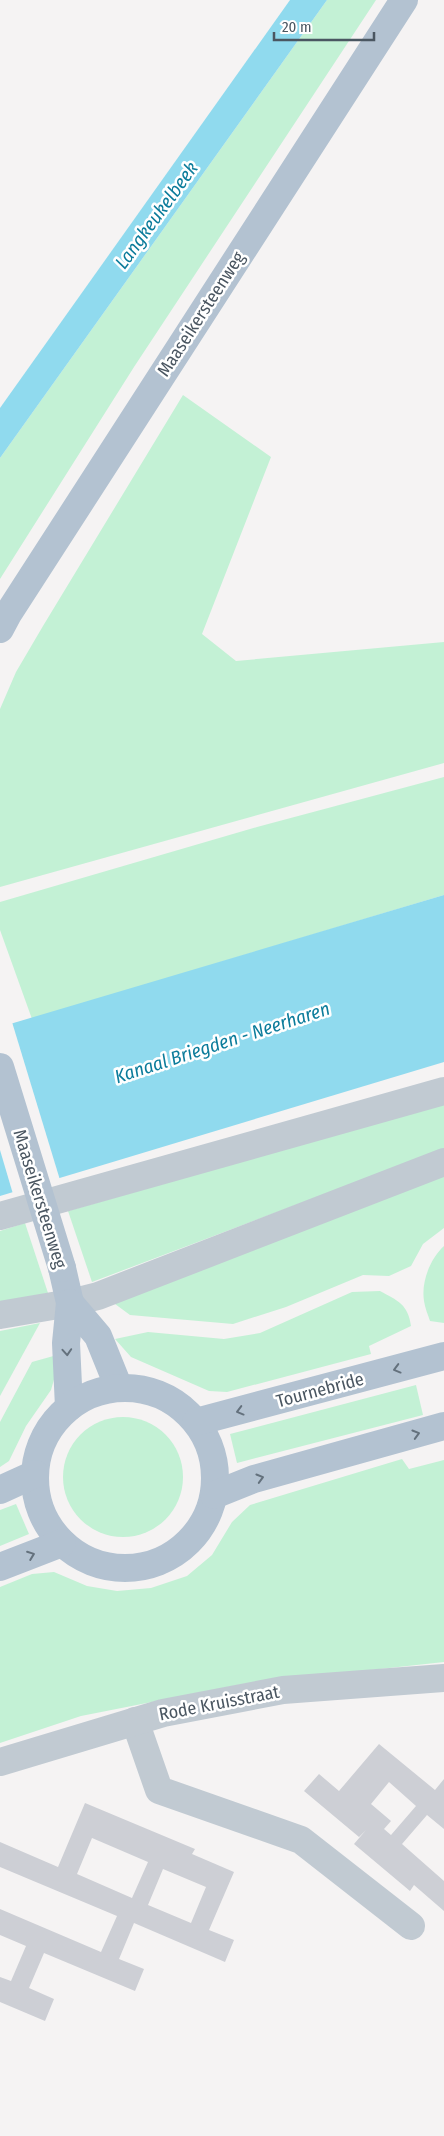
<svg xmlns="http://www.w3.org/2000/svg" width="444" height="2136" viewBox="0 0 444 2136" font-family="'Fira Sans Condensed',sans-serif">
  <rect width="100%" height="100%" fill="#f5f3f3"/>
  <g fill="#c3f1d5">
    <path d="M327,0H376L134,367L0,579V458Z"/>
    <path d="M183,395L271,457L202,634L236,661L444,642V763L0,887V709L16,672L43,626Z"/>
    <path d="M444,777V895L32,1019L0,930V902L257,827Z"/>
    <path d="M444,1103V1149L92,1282L68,1211Z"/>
    <path d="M444,1170V1228L423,1244L411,1266L389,1276L363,1275L286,1307L233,1324L130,1315L111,1301Z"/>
    <path d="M25,1223L48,1293L0,1303V1231Z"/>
    <path d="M444,1246V1323L430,1321C428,1315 425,1308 424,1301C421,1282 430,1259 444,1246Z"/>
    <path d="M380,1291C398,1301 408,1304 411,1326L369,1346L371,1354L227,1392L209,1391L131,1357L115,1339L148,1332L224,1339L260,1333L352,1292Z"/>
    <path d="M40,1323L0,1396V1331Z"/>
    <path d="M57,1355V1369L51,1390L26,1426L9,1461L0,1467V1422L32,1362Z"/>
    <path d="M416,1385L423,1415L237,1463L230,1434Z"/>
    <circle cx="123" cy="1477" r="60"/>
    <path d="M402,1459L409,1469L444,1460V1662L243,1684L81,1716L0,1743V1587L32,1574L54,1572L87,1586L117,1591L151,1588L187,1576L212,1555L232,1522L250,1505Z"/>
    <path d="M16,1504L29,1534L0,1546V1510Z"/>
  </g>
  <g fill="#90daee">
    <path d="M290,0H327L0,458V408Z"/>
    <path d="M444,895V1062L0,1196V1027Z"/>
  </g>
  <path fill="#f5f3f3" d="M12,1022L60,1180L13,1194L0,1150V1025Z"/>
  <g fill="#cdcfd5" fill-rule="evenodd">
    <path d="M379,1744L435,1790L444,1779V1829L427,1815L402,1844L444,1881V1911L414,1885L410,1891L354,1844L366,1830L359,1837L304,1791L319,1774L339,1791ZM389,1782L416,1806L391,1835L384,1829L391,1821L371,1804Z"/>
    <path d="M85,1803L195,1849L192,1854L234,1872L209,1930L234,1940L225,1962L134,1923L119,1959L144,1969L135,1991L44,1953L29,1988L54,1999L45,2021L0,2002V1977L11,1981L26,1946L0,1935V1909L101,1952L117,1916L0,1867V1842L58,1867ZM92,1838L148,1862L132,1898L77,1874ZM163,1869L206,1887L191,1923L148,1905Z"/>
  </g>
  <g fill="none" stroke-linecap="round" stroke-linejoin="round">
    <g stroke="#c1cad2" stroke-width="28">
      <path d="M0,1216L444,1091"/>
      <path d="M0,1315L70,1303L98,1296L444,1162"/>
      <path d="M135,1721L159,1790L301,1840L411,1926"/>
      <path d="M0,1762L163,1713L283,1690L444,1678"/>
    </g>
    <g stroke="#b3c2d1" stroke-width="28">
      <path d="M0,629L8,614L404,0"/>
      <path d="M62,1268L70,1303L66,1343L69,1407"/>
      <path d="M70,1303L98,1336L119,1388"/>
      <circle cx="125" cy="1478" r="90"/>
      <path d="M196,1422L444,1356"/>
      <path d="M0,1490L35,1474"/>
      <path d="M214,1495L254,1479L444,1426"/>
      <path d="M0,1567L62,1543"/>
    </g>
    <path stroke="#b3c2d1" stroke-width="28" d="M0,1067L62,1268"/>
  </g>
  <defs><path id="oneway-chevron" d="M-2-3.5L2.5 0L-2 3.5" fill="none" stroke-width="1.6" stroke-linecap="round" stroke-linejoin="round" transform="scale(1.25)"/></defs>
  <g stroke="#64717d">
    <use href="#oneway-chevron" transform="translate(67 1352) rotate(86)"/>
    <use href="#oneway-chevron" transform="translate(397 1369) rotate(165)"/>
    <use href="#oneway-chevron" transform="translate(240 1411) rotate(165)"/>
    <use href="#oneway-chevron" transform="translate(416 1434) rotate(-16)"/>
    <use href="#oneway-chevron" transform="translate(260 1478) rotate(-16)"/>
    <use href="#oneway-chevron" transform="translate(31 1555) rotate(-21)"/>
  </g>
  <g text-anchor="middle" stroke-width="5" stroke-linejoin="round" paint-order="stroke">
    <g font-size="18" fill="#4a5661" stroke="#fff">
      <text transform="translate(201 314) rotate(-57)" y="6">Maaseikersteenweg</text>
      <text transform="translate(40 1199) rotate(73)" y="6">Maaseikersteenweg</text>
      <text transform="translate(320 1390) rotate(-15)" y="6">Tournebride</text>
      <text transform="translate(219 1703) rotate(-11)" y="6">Rode Kruisstraat</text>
    </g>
    <g font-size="19" font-style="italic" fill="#0c7c9b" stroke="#fff">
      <text transform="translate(156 215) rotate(-54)" y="7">Langkeukelbeek</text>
      <text transform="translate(222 1042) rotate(-18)" y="7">Kanaal Briegden - Neerharen</text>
    </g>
  </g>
  <path d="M274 32v8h100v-8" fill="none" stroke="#4a5661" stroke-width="2.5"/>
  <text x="282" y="32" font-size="15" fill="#4a5661" stroke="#ffffff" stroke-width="4" paint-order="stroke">20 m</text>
</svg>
